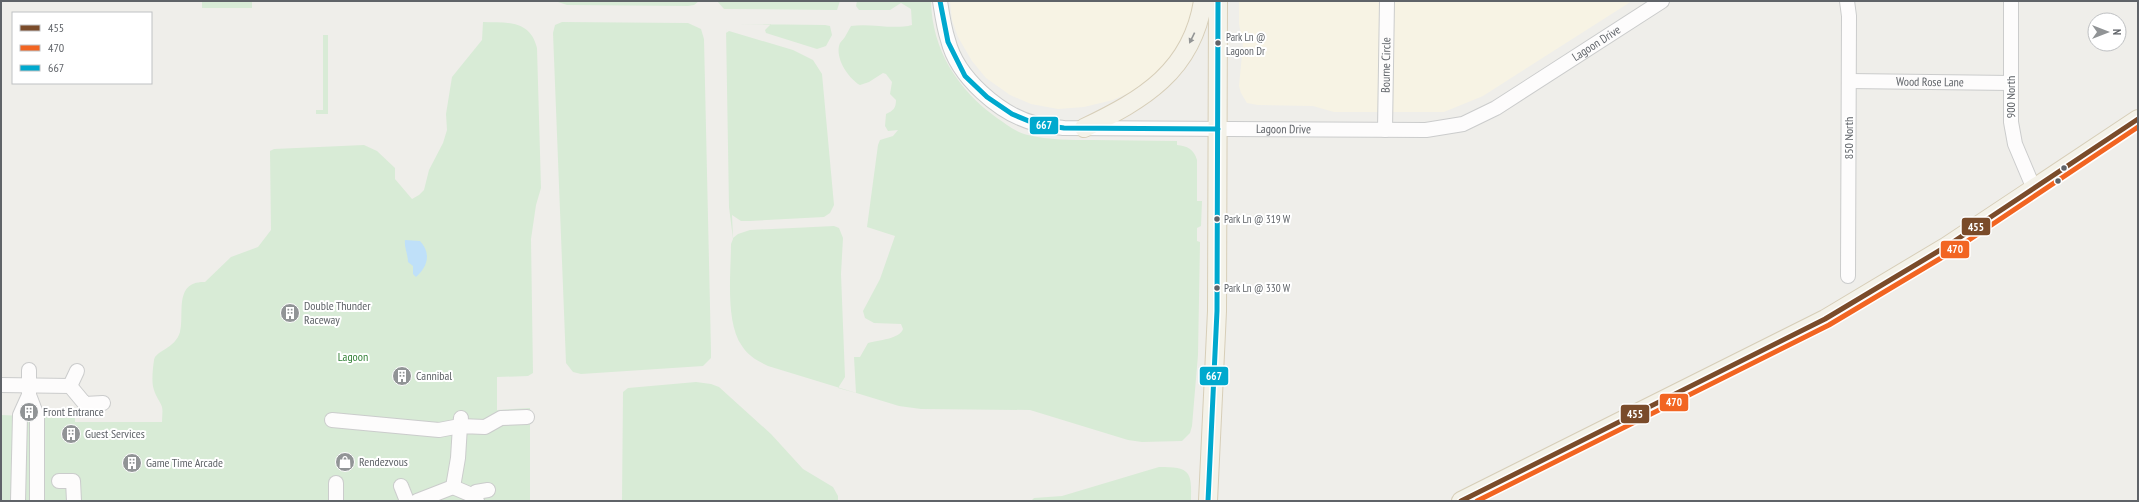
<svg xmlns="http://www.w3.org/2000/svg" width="2139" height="502" viewBox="0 0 2139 502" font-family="'PT Sans Narrow',sans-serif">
  <rect width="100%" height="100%" fill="#efeeea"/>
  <g fill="#f7f3e4">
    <path d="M950,1H1194L1189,23L1179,46L1155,77L1131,92L1113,100L1084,107L1058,109L1031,104L1010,95L986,78L972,61L958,37L952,20Z"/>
    <path d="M1239,1H1632L1483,96L1444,112H1334L1313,106L1258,105L1247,103L1241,93L1239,86L1243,44L1239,24Z"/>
  </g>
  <g fill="#d8ebd6" fill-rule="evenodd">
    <rect x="202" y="1" width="50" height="7"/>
    <path d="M555,1H699L694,5L688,6L567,5Z"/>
    <path d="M717,1H840L837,10H835L724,9Z"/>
    <path d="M857,1H931C932,50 958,90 997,118C1006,124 1017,133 1028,135C1049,140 1071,140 1092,140C1120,140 1149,141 1177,141V145C1187,146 1194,149 1197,160V201H1202L1201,226L1197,228V241L1200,242L1198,355L1192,426L1190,433L1182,441L1142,442L1128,440L1030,410L921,409L899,406L768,366C758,361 748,356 742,346C725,322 731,272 731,244L733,239L729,207L726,28L731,24H738L825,25L830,26L832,35H846L851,26C871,23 893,30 912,25L911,9L901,3L890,10H859L856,6ZM731,24H771L765,30L766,33L817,49L826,46L832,35H846C845,38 842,40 840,43C834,57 848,78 860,85L869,82L883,73L886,74L892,82L890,94L896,100C896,108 893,111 886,114L885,126L888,131L898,130L893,136L880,140L878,145L867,227L895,236L880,279L863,311L865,318L874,323L901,324L903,329C900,339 878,340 868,343L860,357H854L856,393L838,388L845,377L841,274L843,238L839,228L834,226L750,230L738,234L733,238L732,215L741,221H750L824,217L830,213L834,205L822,74L813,60L793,50L729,31L726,33V28Z"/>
    <path d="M483,22C506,23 530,19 537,48L541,188L536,205L531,239L533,373L528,376L497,377V410L530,408V501H1V415L75,418V422H162C162,417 163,411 162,407C160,401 156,397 154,390C151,382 153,368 154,360C156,350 175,349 180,332C185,315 173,281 205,282L231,257L258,247L271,230L270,151L274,149L364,145L377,151L395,168V179L412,199L419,195L424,190L429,170L443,143L447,130L446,114L452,77L482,40Z"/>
    <path d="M562,22L688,23L701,29L704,39L711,351V358L703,366L581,374L573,372L566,363L553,33L555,25Z"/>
    <path d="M323,35H328V114H316V110H323Z"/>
    <path d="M696,382L711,384L719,387L771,434L803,469L833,487L838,496V501H622L623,392L628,388Z"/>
    <path d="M1159,467C1190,467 1192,471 1191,501H1031L1034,498L1062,496Z"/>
  </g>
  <path fill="#bfe0f9" d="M405,240L420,241C432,254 427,267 416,277L413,274V266L408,262C408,254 404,248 405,240Z"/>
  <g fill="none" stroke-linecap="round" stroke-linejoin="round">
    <g stroke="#cbcccc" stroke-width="16">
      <g id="minor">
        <path id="s1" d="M940,1C942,14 944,28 948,40C957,77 1000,115 1037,124C1045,126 1055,127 1064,128L1426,130L1463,124L1496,108L1662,1"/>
        <path d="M1847,1L1849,16L1848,276"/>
        <path d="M2011,1V122L2015,144L2034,189"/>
        <path id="s2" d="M1849,81L2011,83"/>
        <path id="s3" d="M1385,130L1387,1"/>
        <path d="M29,370V395L37,416V501"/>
        <path d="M1,385L70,386L85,404L103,403"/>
        <path d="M70,386L77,371"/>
        <path d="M332,420L439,430L460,426L461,418"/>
        <path d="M59,481H73L74,501"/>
        <path d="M401,486L407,501"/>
        <path d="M453,487L474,496"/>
        <path d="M18,501L20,415L29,395"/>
        <path d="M336,501V483"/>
        <path d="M417,501L453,487L458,458L460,426L485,427L501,418L527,417"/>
        <path d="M477,501L474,496L476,492L488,490"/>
      </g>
    </g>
    <g stroke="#d7ceb8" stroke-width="20">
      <g id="major">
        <path d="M1084,128C1143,100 1192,71 1203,1"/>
        <path d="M1208,501L1217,311L1218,1"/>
        <path d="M1461,501L1825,319L1947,246L2138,119"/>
      </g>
    </g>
    <use href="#minor" stroke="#fdfcfc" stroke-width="14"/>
    <use href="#major" stroke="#f4f2e9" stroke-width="18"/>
    <g stroke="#fff" stroke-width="8">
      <path id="bus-1" d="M1461,501L1825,319L1947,246L2138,119"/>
    </g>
    <g stroke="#fff" stroke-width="8">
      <path id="bus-2" d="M1477,501L1829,325L1951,252L2138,127"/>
    </g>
    <g stroke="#fff" stroke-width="8">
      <g id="bus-3">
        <path d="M940,1L948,42L965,76L987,97L1012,114L1036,124L1064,128L1218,129"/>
        <path d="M1208,501L1217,311L1218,1"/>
      </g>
    </g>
    <use href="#bus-1" stroke="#7a4b2a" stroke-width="5"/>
    <use href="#bus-2" stroke="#f26522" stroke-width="5"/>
    <use href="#bus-3" stroke="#00a9ce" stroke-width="5"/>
  </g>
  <defs><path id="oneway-solid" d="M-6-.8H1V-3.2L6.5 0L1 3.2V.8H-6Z"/></defs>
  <use fill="#939595" href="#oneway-solid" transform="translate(1192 38) rotate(116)"/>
  <defs>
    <g id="building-disc" transform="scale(1)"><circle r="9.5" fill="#919496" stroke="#fff"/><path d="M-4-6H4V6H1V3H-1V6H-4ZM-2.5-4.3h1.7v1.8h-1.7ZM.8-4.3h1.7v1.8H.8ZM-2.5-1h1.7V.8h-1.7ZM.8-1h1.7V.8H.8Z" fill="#fff"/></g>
    <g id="shop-disc" transform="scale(1)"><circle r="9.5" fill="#919496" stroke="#fff"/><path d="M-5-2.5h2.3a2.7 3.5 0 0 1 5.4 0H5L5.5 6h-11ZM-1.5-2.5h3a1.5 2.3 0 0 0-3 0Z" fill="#fff"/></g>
  </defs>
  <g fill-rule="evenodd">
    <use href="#building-disc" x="290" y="313"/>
    <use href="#building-disc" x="402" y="376"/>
    <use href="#building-disc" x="29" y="412"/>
    <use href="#building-disc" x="71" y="434"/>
    <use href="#shop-disc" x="345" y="462"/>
    <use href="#building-disc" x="132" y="463"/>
  </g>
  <g fill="#5f6368" stroke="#fff" stroke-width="1.5">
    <circle cx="1218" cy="43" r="3.5"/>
    <circle cx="2064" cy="168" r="3.5"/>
    <circle cx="2058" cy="181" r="3.5"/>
    <circle cx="1217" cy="219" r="3.5"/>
    <circle cx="1217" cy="288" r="3.5"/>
  </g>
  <g text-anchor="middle" stroke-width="4" stroke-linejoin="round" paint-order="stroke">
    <g font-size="11" fill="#5f6368" stroke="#fff" text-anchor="start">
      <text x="1226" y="41">Park Ln @<tspan x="1226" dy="14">Lagoon Dr</tspan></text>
      <text x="1224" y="223">Park Ln @ 319 W</text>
      <text x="1224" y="292">Park Ln @ 330 W</text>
    </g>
    <g font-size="12" fill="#5f6368" stroke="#fff">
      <text dy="4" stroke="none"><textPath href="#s1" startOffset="750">Lagoon Drive</textPath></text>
      <text dy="4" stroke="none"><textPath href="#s3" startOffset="65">Bourne Circle</textPath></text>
      <text dy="4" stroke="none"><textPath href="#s2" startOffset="81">Wood Rose Lane</textPath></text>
      <text transform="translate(2011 97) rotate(-90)" y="4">900 North</text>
      <text dy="4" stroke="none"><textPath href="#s1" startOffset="414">Lagoon Drive</textPath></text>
      <text transform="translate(1849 138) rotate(-90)" y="4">850 North</text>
    </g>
    <g font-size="12" fill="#5f6368" stroke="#fff" text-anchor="start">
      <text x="304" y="310">Double Thunder<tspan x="304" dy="14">Raceway</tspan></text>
      <text x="416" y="380">Cannibal</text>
      <text x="43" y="416">Front Entrance</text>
      <text x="85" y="438">Guest Services</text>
      <text x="359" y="466">Rendezvous</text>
      <text x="146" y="467">Game Time Arcade</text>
    </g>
    <g font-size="12" fill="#348238" stroke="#fff">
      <text x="353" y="361">Lagoon</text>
    </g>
  </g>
  <g stroke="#fff" stroke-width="1.5">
    <rect x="1029" y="116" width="30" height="19" rx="4" fill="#00a9ce"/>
    <rect x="1961" y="217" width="30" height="19" rx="4" fill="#7a4b2a"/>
    <rect x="1940" y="240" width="30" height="19" rx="4" fill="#f26522"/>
    <rect x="1199" y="366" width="30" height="20" rx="4" fill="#00a9ce"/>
    <rect x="1659" y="393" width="30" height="19" rx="4" fill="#f26522"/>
    <rect x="1620" y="404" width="30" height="20" rx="4" fill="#7a4b2a"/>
  </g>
  <g font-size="11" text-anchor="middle" font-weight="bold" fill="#fff">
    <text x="1044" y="129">667</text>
    <text x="1976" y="231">455</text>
    <text x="1955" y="253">470</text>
    <text x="1214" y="380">667</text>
    <text x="1674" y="406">470</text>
    <text x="1635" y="418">455</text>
  </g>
  <rect width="2139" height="502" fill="none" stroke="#5f6368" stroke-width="4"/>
  <rect x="12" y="12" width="140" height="72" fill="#ffffff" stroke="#bfc1c3"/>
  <rect x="20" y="25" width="20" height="6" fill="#7a4b2a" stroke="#bfc1c3"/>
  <text x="48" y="32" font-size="12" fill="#5f6368">455</text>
  <rect x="20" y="45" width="20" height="6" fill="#f26522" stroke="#bfc1c3"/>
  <text x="48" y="52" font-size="12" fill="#5f6368">470</text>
  <rect x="20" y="65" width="20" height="6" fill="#00a9ce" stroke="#bfc1c3"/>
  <text x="48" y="72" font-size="12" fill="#5f6368">667</text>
  <g transform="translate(2107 32) rotate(90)"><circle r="19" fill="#ffffff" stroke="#bfc1c3"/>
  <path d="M0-3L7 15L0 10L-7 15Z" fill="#919496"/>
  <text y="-6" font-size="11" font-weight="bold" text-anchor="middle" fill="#5f6368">N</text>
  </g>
</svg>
